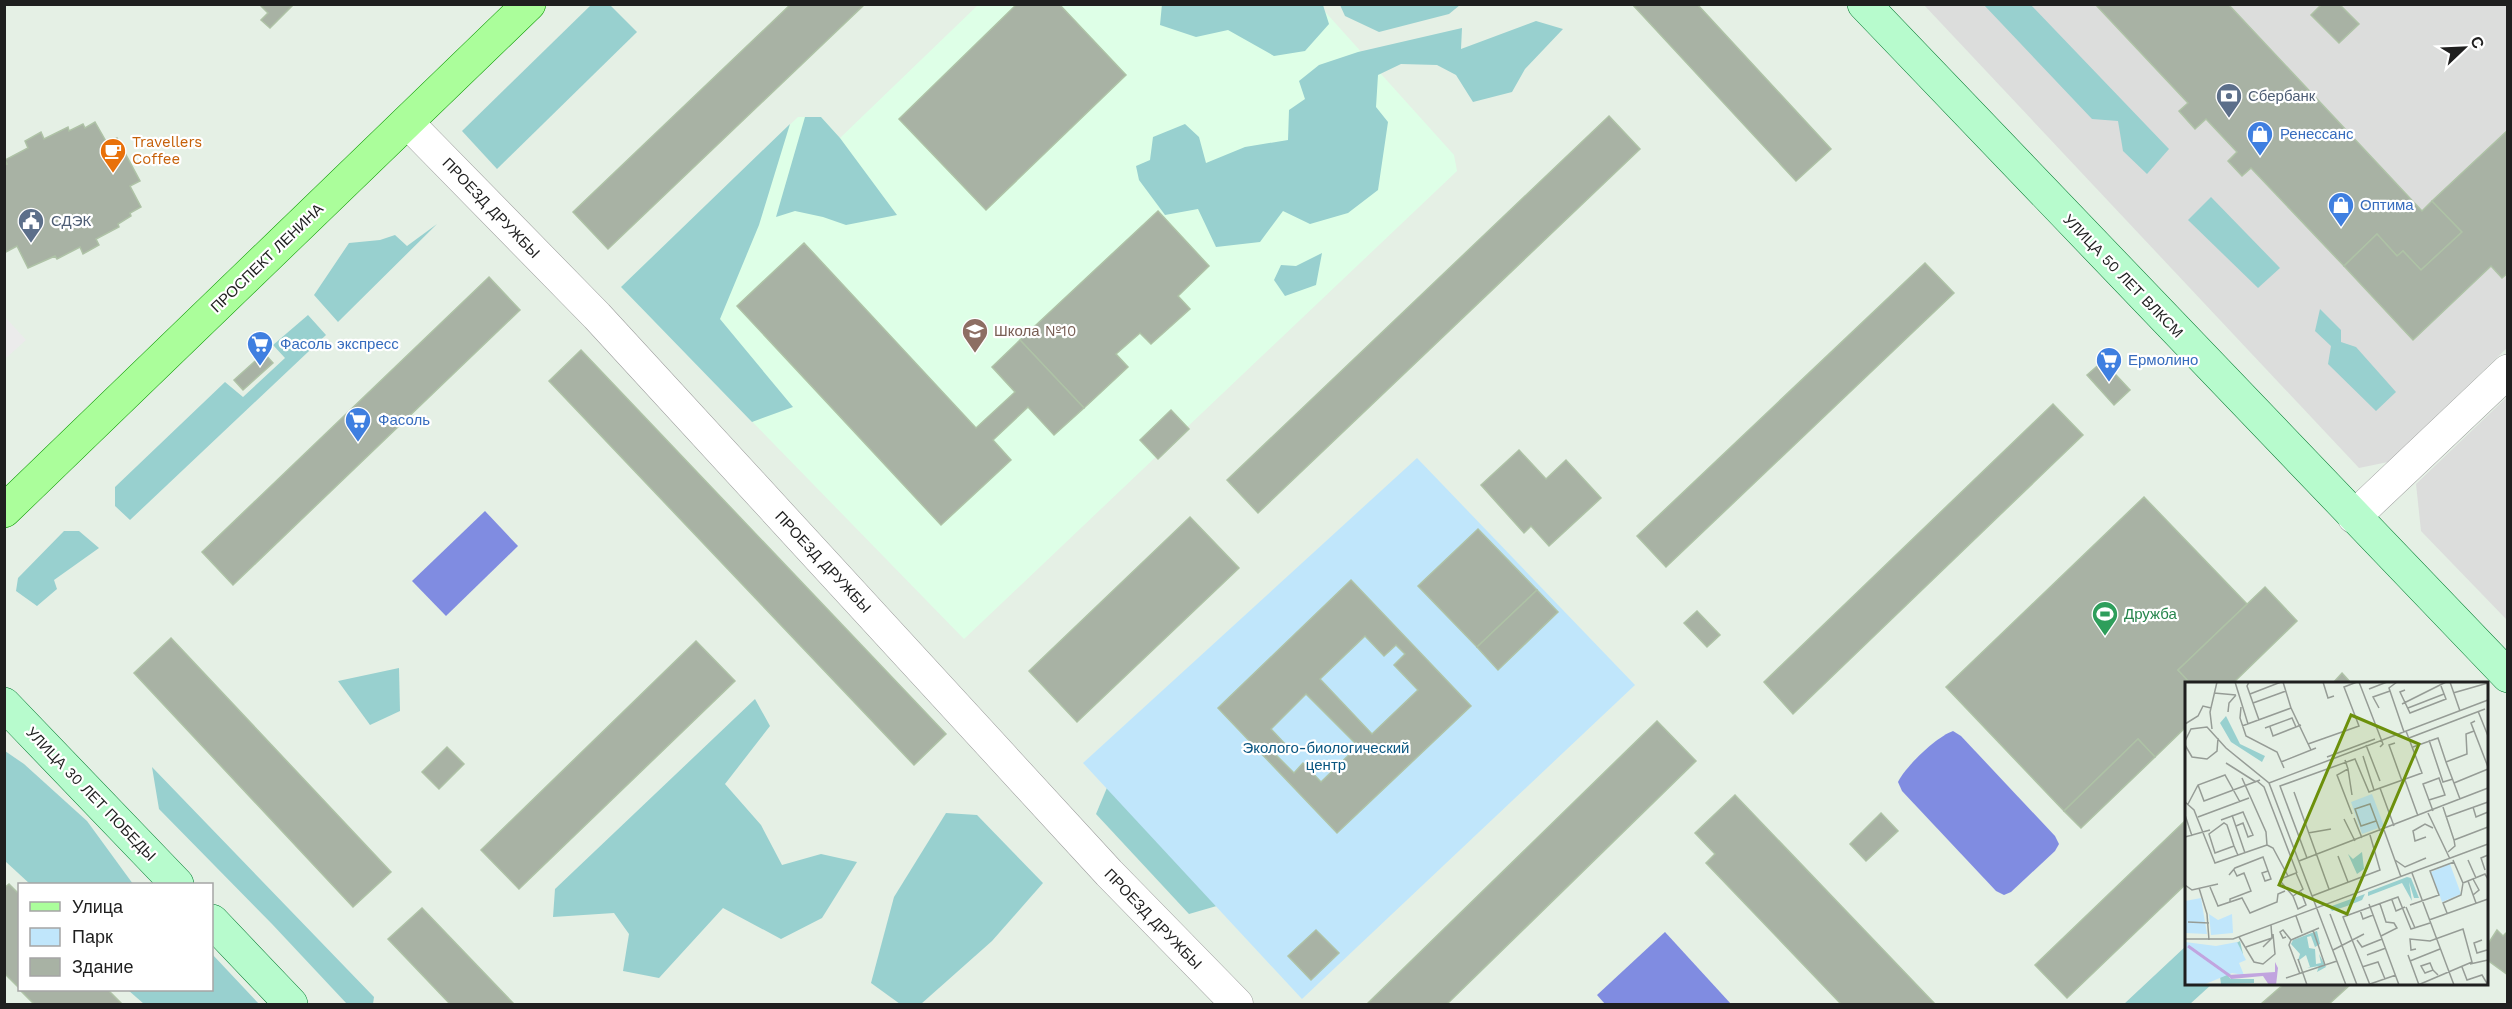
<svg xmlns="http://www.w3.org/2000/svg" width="2512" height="1009" viewBox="0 0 2512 1009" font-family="'Work Sans',sans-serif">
  <rect width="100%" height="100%" fill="#e5f0e5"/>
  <g fill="#dcdddc">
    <path d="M1924,5H2507V348L2388,462L2359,468Z"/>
    <path d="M2507,397V620L2421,531L2416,484Z"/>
  </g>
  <path fill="#deffe7" d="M978,5H1319L1454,155L1457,171L964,639L621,287L798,117H821L840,138Z"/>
  <g fill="#98d0cf">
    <path d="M1162,4L1323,5L1329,24L1305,51L1274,56L1228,30L1196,37L1160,25Z"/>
    <path d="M591,5H610L637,32L497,169L462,131Z"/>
    <path d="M1340,5H1460L1449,14L1379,32L1345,16Z"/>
    <path d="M1984,5H2031L2169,149L2147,174L2123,151L2118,121L2092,119Z"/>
    <path d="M1536,21L1563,29L1525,69L1512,92L1473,102L1456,75L1437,65L1401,64L1378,75L1376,107L1388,122L1378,190L1348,213L1310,224L1283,211L1260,242L1216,247L1198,209L1165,215L1139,180L1136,166L1150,160L1153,137L1185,124L1199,137L1206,163L1245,147L1288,140L1289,110L1305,99L1299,81L1319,65L1358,52L1462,28L1461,49Z"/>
    <path d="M805,117H821L840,138L897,215L846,225L823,217L795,211L776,217Z"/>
    <path d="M790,124L759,225L720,319L793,407L752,422L621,287Z"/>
    <path d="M2211,197L2280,268L2258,288L2188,220Z"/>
    <path d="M437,224L338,322L314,295L349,243L380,240L395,235L407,246Z"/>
    <path d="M1322,253L1316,285L1285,296L1274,280L1281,265L1296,266Z"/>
    <path d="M2320,309L2341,330V342L2356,347L2396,392L2376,411L2328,364L2331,346L2315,331Z"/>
    <path d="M308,315L326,335L130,520L115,506V487L225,382L243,397L285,358L273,345Z"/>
    <path d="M64,531H79L99,548L54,580L57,589L37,606L16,591L18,578Z"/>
    <path d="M399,668L400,711L370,725L338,681Z"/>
    <path d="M755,699L770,726L725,784L761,825L782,865L821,854L857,862L822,918L781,939L723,908L659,978L623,971L629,934L614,913L553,917L555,889Z"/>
    <path d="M5,751L24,764L87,821L133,884H30L5,861Z"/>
    <path d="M1119,759L1251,896L1189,914L1096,814Z"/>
    <path d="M152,767L374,997L373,1004H347L272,924L159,809Z"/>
    <path d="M946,813L977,815L1043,883L992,941L921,1004H900L871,983L894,897Z"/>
    <path d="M2186,946V984H2212L2190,1004H2124Z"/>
    <path d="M212,954L259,1004H144L128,990H212Z"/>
  </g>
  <path fill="#c0e6fb" d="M1417,458L1635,685L1302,999L1083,763Z"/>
  <g fill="#808ce1">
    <path d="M485,511L518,546L446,616L412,581Z"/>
    <path d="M1953,731L1961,736L2055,836L2059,844L2055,851L2011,892L2004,895L1996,891L1902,791L1898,782C1906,766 1936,737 1953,731Z"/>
    <path d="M1665,932L1731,1004H1605L1597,995Z"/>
  </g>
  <path fill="#ebebeb" d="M5,317L26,340L5,359H4Z"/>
  <g fill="#a8b2a4" stroke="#aec2a6" stroke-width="1.5" fill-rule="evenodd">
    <path d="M259,4H294L270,28L261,20L268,13Z"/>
    <path d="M791,4H865L608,249L573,212Z"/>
    <path d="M1017,4H1059L1126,75L986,210L899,119Z"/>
    <path d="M1632,4H1697L1831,149L1796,181Z"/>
    <path d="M2095,4H2228L2422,211L2432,201L2462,232L2421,270L2403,251L2397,256L2377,234L2344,266L2251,168L2242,176L2228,161L2237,152L2206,119L2195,129L2179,111L2188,103Z"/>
    <path d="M2322,4H2339L2359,24L2339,43L2311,15Z"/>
    <path d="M1609,116L1640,149L1258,513L1227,480Z"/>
    <path d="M95,122L107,143L117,138L140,181L130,186L141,207L130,213L131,216L118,224L119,227L96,239L99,245L83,254L80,247L57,259L55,256L28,268L17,246L6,252L4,248V165L7,164L5,160L28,148L25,141L41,132L44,139L68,127L69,131L83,124L85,128Z"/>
    <path d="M2508,130V273L2502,278L2491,266L2413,340L2344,266L2377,234L2397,256L2403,251L2421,270L2462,232L2432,201Z"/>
    <path d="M1158,211L1209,266L1178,296L1190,309L1151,344L1140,333L1116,354L1128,367L1084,408L1020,340Z"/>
    <path d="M804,243L976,428L1015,392L992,367L1020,340L1084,408L1054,435L1028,407L993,440L1011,460L941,525L737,306Z"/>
    <path d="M1925,263L1954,293L1666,567L1637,536Z"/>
    <path d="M489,277L520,310L233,585L202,552Z"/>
    <path d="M581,350L946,734L914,765L549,381Z"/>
    <path d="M264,353L273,363L243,390L234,380Z"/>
    <path d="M2103,361L2130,390L2114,405L2087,375Z"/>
    <path d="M2053,404L2083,435L1793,714L1764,682Z"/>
    <path d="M1171,410L1189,429L1158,459L1140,440Z"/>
    <path d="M1519,450L1546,479L1566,460L1601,498L1549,546L1531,526L1524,533L1481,485Z"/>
    <path d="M2144,497L2247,604L2178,670L2191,684H2186V727L2155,757L2138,739L2064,811L1946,687Z"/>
    <path d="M1190,517L1239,568L1077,722L1029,671Z"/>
    <path d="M1478,529L1537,590L1477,647L1418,586Z"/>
    <path d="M1351,580L1471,706L1337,833L1218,708ZM1365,636L1384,656L1396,645L1405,654L1394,665L1418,690L1372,734L1320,679ZM1306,694L1358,746L1321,782L1303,763L1294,773L1276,755L1286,745L1271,729Z"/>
    <path d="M2265,587L2297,621L2232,684H2191L2178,670Z"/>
    <path d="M1537,590L1558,612L1498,670L1477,647Z"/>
    <path d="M1697,611L1720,635L1707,647L1684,623Z"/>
    <path d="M171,638L391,872L353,907L134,673Z"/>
    <path d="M696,641L735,681L519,889L481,850Z"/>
    <path d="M2342,673L2352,684H2332Z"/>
    <path d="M1657,721L1696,761L1447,1004H1367Z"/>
    <path d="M2138,739L2155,757L2081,828L2064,811Z"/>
    <path d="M447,747L464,764L439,789L422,772Z"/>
    <path d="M1735,795L1935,1004H1841L1706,863L1715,854L1695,833Z"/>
    <path d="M1881,813L1898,831L1866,861L1850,844Z"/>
    <path d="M2186,820V884L2067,998L2035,965Z"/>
    <path d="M9,884L20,895V989L4,973V888Z"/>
    <path d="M422,908L514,1004H450L388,939Z"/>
    <path d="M1316,930L1339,953L1311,980L1288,956Z"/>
    <path d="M2497,930L2503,936L2508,931V975L2486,959V947Z"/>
    <path d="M2284,984H2351L2329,1004H2261Z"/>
    <path d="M20,990H108L122,1004H34Z"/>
  </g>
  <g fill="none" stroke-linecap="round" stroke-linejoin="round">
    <g stroke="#9c9c9c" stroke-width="33">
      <path id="minor" d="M407,122L597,316L1109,873L1237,1004"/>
    </g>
    <g stroke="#9c9c9c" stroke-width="34">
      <path id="tertiary" d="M2354,517L2508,371"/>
    </g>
    <g stroke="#02792f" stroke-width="34">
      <g id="secondary">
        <path d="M1864,4L2508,676"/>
        <path d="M4,704L177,884"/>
        <path d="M212,921L291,1004"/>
      </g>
    </g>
    <g stroke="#0a9900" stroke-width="34">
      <path id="primary" d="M4,511L529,4"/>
    </g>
    <use href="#minor" stroke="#fff" stroke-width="32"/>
    <use href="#tertiary" stroke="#fff" stroke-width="33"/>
    <use href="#secondary" stroke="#b7fbcd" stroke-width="33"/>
    <use href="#primary" stroke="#abfe9b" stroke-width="33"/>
  </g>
  <defs>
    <g id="bank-pin" transform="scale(1.35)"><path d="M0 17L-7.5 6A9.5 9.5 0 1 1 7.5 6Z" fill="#5c6f8a" stroke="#fff"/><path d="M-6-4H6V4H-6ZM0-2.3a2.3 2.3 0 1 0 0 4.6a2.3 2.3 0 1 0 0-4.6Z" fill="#fff"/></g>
    <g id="shop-pin" transform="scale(1.35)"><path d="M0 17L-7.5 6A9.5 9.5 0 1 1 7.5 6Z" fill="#3f7fe0" stroke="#fff"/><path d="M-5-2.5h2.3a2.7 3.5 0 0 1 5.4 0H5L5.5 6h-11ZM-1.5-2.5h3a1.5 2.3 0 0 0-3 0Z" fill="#fff"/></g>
    <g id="cafe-pin" transform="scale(1.35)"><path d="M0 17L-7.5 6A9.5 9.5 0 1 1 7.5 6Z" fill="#e8710a" stroke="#fff"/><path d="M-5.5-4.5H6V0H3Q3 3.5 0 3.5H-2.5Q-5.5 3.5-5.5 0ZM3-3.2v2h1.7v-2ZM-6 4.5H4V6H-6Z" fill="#fff"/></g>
    <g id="civic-pin" transform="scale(1.35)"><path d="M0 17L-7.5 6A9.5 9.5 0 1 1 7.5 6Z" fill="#5c6f8a" stroke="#fff"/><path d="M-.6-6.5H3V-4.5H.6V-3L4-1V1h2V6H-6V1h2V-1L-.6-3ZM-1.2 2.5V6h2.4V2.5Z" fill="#fff"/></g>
    <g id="school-pin" transform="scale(1.35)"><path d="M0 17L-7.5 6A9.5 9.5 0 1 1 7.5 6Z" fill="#8d6e63" stroke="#fff"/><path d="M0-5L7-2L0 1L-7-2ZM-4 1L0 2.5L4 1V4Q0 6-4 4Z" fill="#fff"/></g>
    <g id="supermarket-pin" transform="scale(1.35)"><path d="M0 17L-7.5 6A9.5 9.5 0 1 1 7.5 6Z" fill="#3f7fe0" stroke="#fff"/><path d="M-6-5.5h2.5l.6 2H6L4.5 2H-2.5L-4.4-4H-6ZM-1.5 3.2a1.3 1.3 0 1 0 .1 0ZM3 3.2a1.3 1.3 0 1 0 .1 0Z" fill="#fff"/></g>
    <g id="stadium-pin" transform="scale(1.35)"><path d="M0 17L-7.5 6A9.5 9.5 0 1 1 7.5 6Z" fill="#2e9e5b" stroke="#fff"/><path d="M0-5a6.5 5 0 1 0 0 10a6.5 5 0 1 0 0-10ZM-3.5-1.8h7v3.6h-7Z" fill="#fff"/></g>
  </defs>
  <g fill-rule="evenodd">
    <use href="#bank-pin" x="2229" y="96"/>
    <use href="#shop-pin" x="2260" y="134"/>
    <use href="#cafe-pin" x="113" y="151"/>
    <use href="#shop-pin" x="2341" y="205"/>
    <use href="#civic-pin" x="31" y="221"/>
    <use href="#school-pin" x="975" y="331"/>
    <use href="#supermarket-pin" x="260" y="344"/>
    <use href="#supermarket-pin" x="2109" y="360"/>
    <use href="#supermarket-pin" x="358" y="420"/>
    <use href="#stadium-pin" x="2105" y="614"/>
  </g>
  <g text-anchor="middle" stroke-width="4.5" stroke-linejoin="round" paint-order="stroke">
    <g font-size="15" fill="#4e5e75" stroke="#fff" text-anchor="start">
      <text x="2248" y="101">Сбербанк</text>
      <text x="51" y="226">СДЭК</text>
    </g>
    <g font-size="15" fill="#366cbe" stroke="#fff" text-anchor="start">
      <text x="2280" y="139">Ренессанс</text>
      <text x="2360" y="210">Оптима</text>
      <text x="280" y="349">Фасоль экспресс</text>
      <text x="2128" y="365">Ермолино</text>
      <text x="378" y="425">Фасоль</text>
    </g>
    <g font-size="15" fill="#c56008" stroke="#fff" text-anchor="start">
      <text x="132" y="147">Travellers<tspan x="132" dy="17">Coffee</tspan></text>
    </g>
    <g font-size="15" fill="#1f1f1f" stroke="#fff">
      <text transform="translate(491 208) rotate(46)" y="5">ПРОЕЗД ДРУЖБЫ</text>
      <text transform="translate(267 258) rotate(-44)" y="5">ПРОСПЕКТ ЛЕНИНА</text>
      <text transform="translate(2123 276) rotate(46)" y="5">УЛИЦА 50 ЛЕТ ВЛКСМ</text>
      <text transform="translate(823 562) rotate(47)" y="5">ПРОЕЗД ДРУЖБЫ</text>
      <text transform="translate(91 794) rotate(46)" y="5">УЛИЦА 30 ЛЕТ ПОБЕДЫ</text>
      <text transform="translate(1153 919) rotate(46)" y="5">ПРОЕЗД ДРУЖБЫ</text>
    </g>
    <g font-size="15" fill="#785e54" stroke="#fff" text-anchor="start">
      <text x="994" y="336">Школа №10</text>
    </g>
    <g font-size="15" fill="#27864d" stroke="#fff" text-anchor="start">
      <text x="2124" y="619">Дружба</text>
    </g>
    <g font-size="15" fill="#095681" stroke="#fff">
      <text x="1326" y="753">Эколого-биологический<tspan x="1326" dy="17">центр</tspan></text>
    </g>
  </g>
  <g transform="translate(2185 682)">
    <rect width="303" height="303" fill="#e5f0e5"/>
    <path d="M41,34L55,62L80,74L77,80L46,60L35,41ZM177,170L179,187L172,192L163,172L168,177ZM222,195L226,196L234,216H229L224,200L227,219L217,201L183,214V210ZM180,212L177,218L162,224L147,229L144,225ZM132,249L135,262L130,265L126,254L122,255L124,266L130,267L131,282L136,281L134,272L141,285L132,290L134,284L122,286L125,285L121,273L113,279L115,272L106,262L108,258ZM55,259L58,272L41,292L46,297H69V301L36,302L31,265L40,267Z" fill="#98d0cf"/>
    <path d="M187,112L199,144L177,152L166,120ZM265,182L276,212L257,220L246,190ZM16,216L22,252L0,251V219ZM24,232L33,238L47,232L48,251L26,253ZM0,260L31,264L52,260L61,278L54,281L59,293L47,291L18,303H0Z" fill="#c0e6fb"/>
    <path d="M90,280L93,286L91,303H84L78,294L46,297L43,293L90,290Z" fill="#c1a4df"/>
    <path fill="none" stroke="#c1a4df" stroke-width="3" d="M3,264L45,294"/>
    <path fill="none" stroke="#969c96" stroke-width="1.5" d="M50,0L63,42M64,0L62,4L74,38M98,0L106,26M138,0L143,16L149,14M174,0L198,62L195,65M212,0L204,6L219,50M265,0L275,29M184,7L202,0M220,8L215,10L225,31L261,17L256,4M29,11L51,13M268,11L303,1M65,12L96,0M68,21L101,9M217,22L261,0M56,25L55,36L61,54L92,70L99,86M194,26L188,15L205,9M223,26L259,12M293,29L303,54M43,30L44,21L51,13M290,39L286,41L303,85M0,42L13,34L18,24L26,26M57,44L106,26L126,68M85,45L88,54L116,43M80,46L107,36L111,45M27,47L25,30L32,0M224,56L300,27M244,58L258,100L268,97M0,59L6,47L22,45L41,66L84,101L161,303M210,61L204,63L217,99M123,62L174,44L159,5L172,0M0,63L7,75L22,77L32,69L33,56M181,63L195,99M228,65L253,56L261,80L282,72L281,52L289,49M178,74L189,108M142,75L190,57M160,78L163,87L152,93L167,132M96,80L131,66M261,80L275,117M41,81L71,100M163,87L167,113M57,96L81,150L82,163L88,166L103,194M220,98L233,134M72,99L79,105L112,191M84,101L303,18M269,101L303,87M13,103L19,119L75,98M195,106L209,144M109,110L144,207M244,118L260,113L254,96L238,102L248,129M0,120L9,128L30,181L82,163M3,122L13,103L40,93L55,120M258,125L269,158L270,164L263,170M288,125L291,135L303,130M243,131L265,177M0,133L7,154M47,133L60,171M13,135L64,116M261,135L303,120M169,136L177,156M159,137L170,159M36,138L58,130L68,153L63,155L58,141L51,144M191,139L176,144L170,127L185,122L194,146L195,149M199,148L216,195M123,151L146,147M0,155L25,148M241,155L230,159L228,149L240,142L248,146M269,158L303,145M49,164L30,171L24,152L39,141L42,143L49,164L52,171L53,173M153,174L163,200M122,176L95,104L170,77L184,110L237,91L221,49M210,178L220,185L241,176M268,178L278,201L300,192L303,197M283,178L291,196M114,179L303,106M300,188L296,176L303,173M111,191L118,207L108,214L96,200L98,196L111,191H112M227,191L269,303M44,193L50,186L78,175L86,197L80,199L77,191L83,189M283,199L291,221M0,203L7,208L33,202M25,205L33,224L57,216L65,231L92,220L93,212L100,209M14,206L22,232L24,258M288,213L294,208L288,197M108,214L113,227L121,223L116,210M127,214L195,188L185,153M207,218L211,229L220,225M45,221V217L66,209L59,191L52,194L49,188M184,222L214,303M195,222L201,240L209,241L212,246L196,254M225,223L254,213L245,189L269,180M221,225L230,246M175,228L178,237L188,233M262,231L258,221L276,213L278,201M145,232L172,303M111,234L117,251M244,238L303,217M3,240L24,241M128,248L140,283M54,255L69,280L78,282L90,272L88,252M101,255L98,256L95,250L98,248L106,258L134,246M0,257H48L303,162M106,258L104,263L115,292M172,258L177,265L197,257M297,258L289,261L292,271L302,268M61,265L87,256M78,265L87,256L86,243M231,267L226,268L225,257L245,259L278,247L287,280L233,303M148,268L179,252M182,273L201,266M223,273L234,303M113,277L122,303M225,279L255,267M285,282L303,278M177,285L193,280L200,297M277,285L282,298L297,293L303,303M248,288L245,281L236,284L240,291L248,288L253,293M101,296L152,279M185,302L211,293M185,303L158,235L213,215L226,247L245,241"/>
    <path fill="#6c900b" fill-opacity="0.15" stroke="#6c900b" stroke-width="3" d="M166,33L234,62L162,232L94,203Z"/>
    <rect width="303" height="303" fill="none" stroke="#1f1f1f" stroke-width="3"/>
  </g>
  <rect width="2512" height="1009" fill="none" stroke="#1f1f1f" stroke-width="12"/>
  <rect x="18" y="883" width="195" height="108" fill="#ffffff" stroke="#a5a5a5" stroke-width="1.5"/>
  <rect x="30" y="902" width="30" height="9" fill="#abfe9b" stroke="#a5a5a5" stroke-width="1.5"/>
  <text x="72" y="913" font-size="18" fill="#1f1f1f">Улица</text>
  <rect x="30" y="928" width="30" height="18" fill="#c0e6fb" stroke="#a5a5a5" stroke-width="1.5"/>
  <text x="72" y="943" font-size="18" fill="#1f1f1f">Парк</text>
  <rect x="30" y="958" width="30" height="18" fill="#a8b2a4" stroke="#a5a5a5" stroke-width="1.5"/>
  <text x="72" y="973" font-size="18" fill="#1f1f1f">Здание</text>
  <g transform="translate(2464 48) rotate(67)" stroke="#ffffff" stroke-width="4.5" paint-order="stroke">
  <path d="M0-4.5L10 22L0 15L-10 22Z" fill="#1f1f1f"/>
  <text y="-9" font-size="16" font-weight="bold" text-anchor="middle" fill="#1f1f1f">С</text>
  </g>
</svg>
